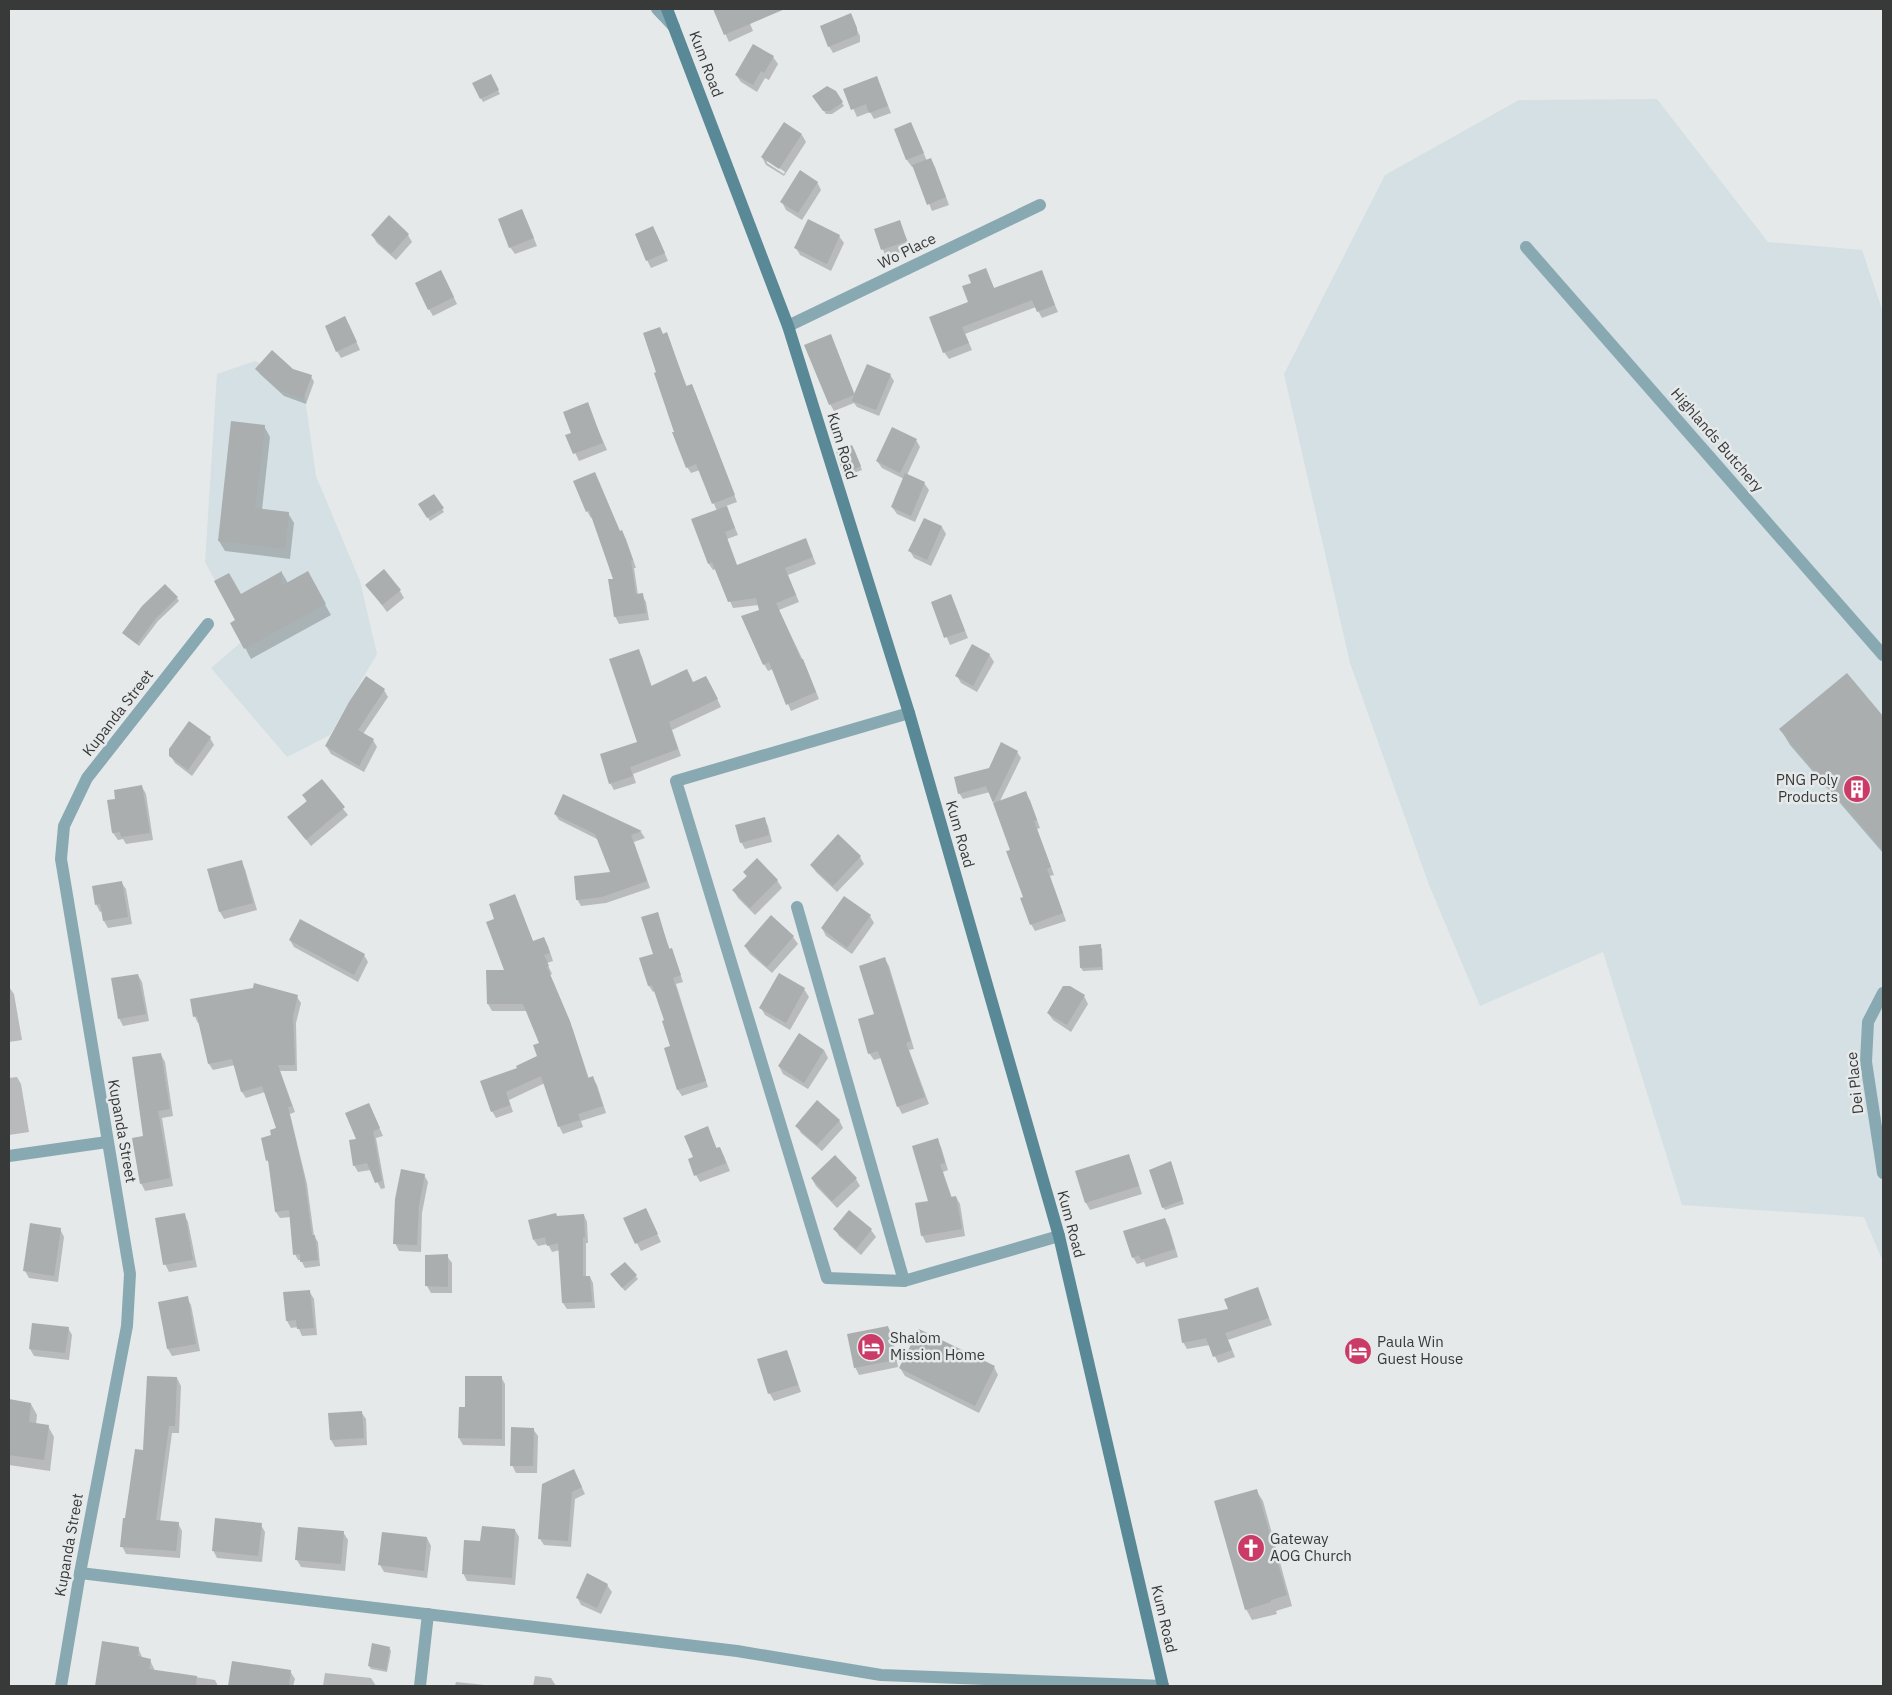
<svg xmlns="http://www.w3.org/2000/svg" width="1892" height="1695" viewBox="0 0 1892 1695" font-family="'IBM Plex Sans',sans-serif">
  <rect width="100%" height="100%" fill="#e6e9ea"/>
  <g fill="#d4e0e3">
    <path d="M1657,99L1768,242L1862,250L1883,312V1262L1864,1217L1682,1205L1603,952L1480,1006L1429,885L1350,663L1284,374L1385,175L1519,100Z"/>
    <path d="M255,361L303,384L316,476L360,581L377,654L330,735L287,757L211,668L246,638L205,562L217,374Z"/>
  </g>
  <g fill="#0003" fill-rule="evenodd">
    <path d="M714,9H744L753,31L729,42Z"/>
    <path d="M850,15L860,36V42L833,53L829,46Z"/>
    <path d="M773,57L778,64L769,80L765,78L757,92L741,82L736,75Z"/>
    <path d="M490,76L500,94L483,102L474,84Z"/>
    <path d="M880,85L891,113L874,119L870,112L857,117L845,90Z"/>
    <path d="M835,92L844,106L832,114H826L814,96Z"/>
    <path d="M895,130L914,131L927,161L931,159L935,167L949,205L932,211L914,166L912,167L907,160Z"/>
    <path d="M802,135L806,142L784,176L766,165L762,157ZM767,160L785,172L784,174L767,163Z"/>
    <path d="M817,182L821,190L802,220L786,210L782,202Z"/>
    <path d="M522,210L537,246L515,254L510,247Z"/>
    <path d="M899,221L911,249L886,257L875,230Z"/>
    <path d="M372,235H408L412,242L396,260L377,243Z"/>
    <path d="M657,235L668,261L651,268L647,260Z"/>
    <path d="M839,236L844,243L831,271L800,255L796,248Z"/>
    <path d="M985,269L995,290L1041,272L1058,312L1042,318L1036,307L965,334L972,350L949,359L944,352L970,302L972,283Z"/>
    <path d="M445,279L457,304L433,316L429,309Z"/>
    <path d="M349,325L360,350L341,358L337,351Z"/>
    <path d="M666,334L687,387L695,392L737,502L726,506L738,535L727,539L737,566L809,547L816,564L788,575L799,602L779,610L806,667L819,699L791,711L773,669L768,671L764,664L759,605L733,608L716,569L713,570L709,564L693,520L717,511L700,470L691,473L687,467L658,372L663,335Z"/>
    <path d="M831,336L855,395L890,375L894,381L879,416L857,407L854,403L834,411L830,404Z"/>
    <path d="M257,369L292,370L311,376L314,382L306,404L284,396L260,374Z"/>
    <path d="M587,404L607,450L579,461L567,436L573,433Z"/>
    <path d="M264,426L270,437L262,510L288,513L294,523L290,559L225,551L219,541Z"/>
    <path d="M916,440L920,447L907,475L924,483L929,490L915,522L897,514L892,507L904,479L882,468L877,461Z"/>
    <path d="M854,449L862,470L846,476L844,473Z"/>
    <path d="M575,482L620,532L622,531L626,539L636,568H634L638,595H642L646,602L649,620L619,624L615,616V580L593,517L591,518L587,511Z"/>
    <path d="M434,495L444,512L430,521L420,504Z"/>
    <path d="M925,519L942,527L946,534L931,566L914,558L910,551Z"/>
    <path d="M282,573L288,583L307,573L331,615L251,659L232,623L237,620L241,595Z"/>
    <path d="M367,585L400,591L404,598L387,612Z"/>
    <path d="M951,595L968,638L950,645L932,602Z"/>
    <path d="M177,598L179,601L158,621L139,646L126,636L124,633Z"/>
    <path d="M638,650L642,657L652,687L693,683L710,684L721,707L672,730L681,756L633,774L636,783L614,790L610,783L638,743Z"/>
    <path d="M989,654L994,662L977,692L961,683L957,676Z"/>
    <path d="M1846,675L1883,718V853L1790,745L1781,730Z"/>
    <path d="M384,690L388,697L363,734L373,740L377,747L364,772L331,754L326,746Z"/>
    <path d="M210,738L214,745L192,776L175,763L170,755Z"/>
    <path d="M1017,752L1021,758L999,803L1025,793L1030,800L1040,828L1037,829L1054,875L1050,876L1066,921L1035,931L1031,924L1012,851L990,792L963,799L959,793L989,769Z"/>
    <path d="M321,781L348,815L311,846L289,817L307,802L304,796Z"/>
    <path d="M142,787L146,794L153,840L126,844L123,839L118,840L113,833L109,801L117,800Z"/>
    <path d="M563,796L641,832L645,838L634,842L650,888L606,903L581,906L577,899L611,873L599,840L559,820L555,814Z"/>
    <path d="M764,818L768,826L772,842L745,849L741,842Z"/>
    <path d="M860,857L864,864L837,892L816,872L811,865Z"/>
    <path d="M241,862L245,869L257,910L224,919L220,912L209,870Z"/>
    <path d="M744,872L777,880L782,888L755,915L738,898L734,891L747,877Z"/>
    <path d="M121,882L126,889L132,924L108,928L104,921L102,911L100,912L96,904Z"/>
    <path d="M515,896L533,942L544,938L548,946L553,961L547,963L552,974L550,975L573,1030L589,1079L593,1078L597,1085L606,1113L581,1121L583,1127L563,1134L559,1126L545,1083L509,1100L513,1112L496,1118L492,1111L519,1069L538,1057L540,1043L527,1011H492L488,1004L506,971L496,920Z"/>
    <path d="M657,914L670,950L674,956L683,982L676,984L708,1087L682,1096L678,1090L672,1047L666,1021L655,991L653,992L649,986L654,955Z"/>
    <path d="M870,916L874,923L852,954L826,936L822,928Z"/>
    <path d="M793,937L798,944L772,973L750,954L745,946Z"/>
    <path d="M290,940L364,955L368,962L358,982L294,947Z"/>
    <path d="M1100,946L1102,949L1103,970L1083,971L1081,968Z"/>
    <path d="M885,959L889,966L914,1049L909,1050L929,1104L902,1114L898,1106L881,1058L874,1060L869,1053Z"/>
    <path d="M138,975L142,982L149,1021L123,1026L119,1018Z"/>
    <path d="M780,975L804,989L809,997L790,1030L765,1015L761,1008Z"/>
    <path d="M9,987L14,994L22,1040L9,1042Z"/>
    <path d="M1070,987L1084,996L1088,1004L1071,1032L1053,1020L1048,1013Z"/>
    <path d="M297,997L301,1003L296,1023L297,1071H280L295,1112L290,1114L307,1184L314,1236L318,1242L320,1266L305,1268L301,1260H298L295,1254L291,1217L280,1218L276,1212L270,1164L267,1160L272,1136L278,1129L265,1092L246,1098L242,1092L235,1065L213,1070L209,1064L200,1023H198L195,1017L192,1000Z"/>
    <path d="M824,1050L828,1058L808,1089L783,1074L779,1066Z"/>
    <path d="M161,1055L165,1062L173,1116L162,1118L173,1186L145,1191L141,1183L145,1137Z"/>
    <path d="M17,1077L21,1084L29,1132L9,1135V1078Z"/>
    <path d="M369,1104L383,1136L376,1138L385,1188L381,1189L371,1170L358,1172L354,1165L358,1140Z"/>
    <path d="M839,1120L843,1128L822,1151L801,1133L797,1126Z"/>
    <path d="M708,1128L717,1149L720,1148L724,1156L730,1171L700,1182L696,1175L694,1158Z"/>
    <path d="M937,1140L941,1147L948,1170L943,1172L952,1198L956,1197L960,1204L965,1236L926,1243L922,1235L929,1202Z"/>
    <path d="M1128,1155L1132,1163L1142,1194L1090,1210L1086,1203L1076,1172Z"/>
    <path d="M835,1157L856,1179L860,1186L837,1208L816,1186L812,1179Z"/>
    <path d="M1172,1166L1184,1204L1165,1210L1163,1207Z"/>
    <path d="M424,1175L428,1182L422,1213L421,1252L399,1251L395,1243Z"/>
    <path d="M849,1211L871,1230L876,1237L861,1255L839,1236L835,1229Z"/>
    <path d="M184,1214L188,1222L197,1267L169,1272L165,1264Z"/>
    <path d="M584,1215L587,1222L588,1243H586V1277H590L593,1283L595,1308L567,1309L563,1303L560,1250L552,1252L548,1244L538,1246L534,1240Z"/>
    <path d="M649,1217L661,1242L641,1251L625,1219Z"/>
    <path d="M1165,1219L1169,1227L1178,1257L1146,1267L1144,1262L1137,1264L1133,1257Z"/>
    <path d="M60,1229L64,1237L58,1282L29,1278L25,1271Z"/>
    <path d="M447,1256L452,1263V1293H431L427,1286Z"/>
    <path d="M625,1263L638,1279L625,1291L614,1278Z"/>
    <path d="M1257,1289L1272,1325L1228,1340L1235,1357L1218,1363L1210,1345L1187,1349L1183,1342Z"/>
    <path d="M309,1291L314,1299L317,1335L302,1336L298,1327L291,1328L287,1321Z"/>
    <path d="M187,1298L191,1305L200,1351L172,1356L168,1349L160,1303Z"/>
    <path d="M888,1327L892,1334L898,1367L859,1375L855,1367Z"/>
    <path d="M68,1328L72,1335L69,1360L34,1356L30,1349Z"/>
    <path d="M786,1352L790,1359L801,1392L774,1401L770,1394L759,1360Z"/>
    <path d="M994,1367L998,1375L979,1413L905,1376L900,1368Z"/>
    <path d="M501,1377L505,1384V1446L463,1445L459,1438Z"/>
    <path d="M177,1378L181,1386L179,1433H172L160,1522L178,1523L182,1531L180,1558L126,1554L122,1546L144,1452Z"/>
    <path d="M9,1401L31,1404L37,1415L36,1425L48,1426L54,1437L50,1471L9,1465Z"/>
    <path d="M361,1412L366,1419L367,1445L335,1447L331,1440Z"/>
    <path d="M533,1429L538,1436L537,1473H516L512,1465Z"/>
    <path d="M577,1477L585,1494L575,1499L571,1547L544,1545L540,1539Z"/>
    <path d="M1256,1490L1263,1501L1292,1606L1276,1611L1277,1614L1252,1620L1246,1609Z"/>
    <path d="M261,1525L265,1532L262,1562L217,1558L213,1550Z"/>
    <path d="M515,1530L519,1537L515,1585L467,1581L463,1573L481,1543Z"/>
    <path d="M343,1532L348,1540L345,1571L301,1567L297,1560Z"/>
    <path d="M427,1538L431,1546L427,1578L384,1572L380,1565Z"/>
    <path d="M607,1585L612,1592L601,1614L581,1605L577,1597Z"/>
    <path d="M103,1642L138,1648L143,1659L150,1660L155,1671L215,1680L218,1686H96Z"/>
    <path d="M389,1648L391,1651L387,1672L371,1669L369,1666Z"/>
    <path d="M233,1663L290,1671L295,1679L293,1686H229Z"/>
    <path d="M325,1673L371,1678L376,1686H323Z"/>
    <path d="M535,1676L551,1678L556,1686H533Z"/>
    <path d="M456,1682L485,1685L486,1686H455Z"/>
  </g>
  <g fill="#aaaeaf">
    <path d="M713,9H785L724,35Z"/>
    <path d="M851,13L857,28V35L828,47L820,26Z"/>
    <path d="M753,44L774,56L764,73L761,71L753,85L735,75Z"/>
    <path d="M491,74L499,90L480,99L472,83Z"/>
    <path d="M877,76L888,106L869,113L866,104L851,110L843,89Z"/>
    <path d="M827,86L836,91L843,102L830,111H823L812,96Z"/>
    <path d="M784,122L802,134L779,169L761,157Z"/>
    <path d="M911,122L924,153L906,160L894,129Z"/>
    <path d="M931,158L946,197L927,205L912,165Z"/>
    <path d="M800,170L818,182L798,213L780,202Z"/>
    <path d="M522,209L534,238L509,248L498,219Z"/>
    <path d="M389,215L409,234L391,254L371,235Z"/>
    <path d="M808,219L840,235L827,264L794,248Z"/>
    <path d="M900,220L907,241L881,250L874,229Z"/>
    <path d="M653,226L665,253L646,261L635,234Z"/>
    <path d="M986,268L994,288L1042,270L1055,305L1037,312L1032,300L962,327L969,343L943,353L929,317L968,302L962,286L971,283L968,275Z"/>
    <path d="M441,270L454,297L428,310L415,283Z"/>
    <path d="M345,316L357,342L336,352L325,326Z"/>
    <path d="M660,327L663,334L667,332L686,386L692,384L735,495L712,504L696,464L686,468L672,432H674L654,373L656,372L643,333Z"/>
    <path d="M831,334L854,394L867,364L891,374L876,410L852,401L854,395L829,405L804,345Z"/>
    <path d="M272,350L293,369L312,375L303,399L279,390L255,369Z"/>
    <path d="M588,402L603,443L573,454L565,435L571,433L563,412Z"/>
    <path d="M231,421L265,425L255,508L289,512L285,549L218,541Z"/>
    <path d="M892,427L917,439L900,473L876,461Z"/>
    <path d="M852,445L861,466L843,474L836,451Z"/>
    <path d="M595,472L620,531L622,530L633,560L631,561L636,594L643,593L646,613L614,617L608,579H613L589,510L586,512L573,481Z"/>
    <path d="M905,473L925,482L911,516L891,507Z"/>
    <path d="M434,494L444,508L427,518L418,504Z"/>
    <path d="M727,506L735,528L725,532L737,565L806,538L813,557L785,568L796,595L776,603L801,659H803L816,692L786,705L769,662L763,665L741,616L759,610L756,598L728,602L712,562L708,564L691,519Z"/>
    <path d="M924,518L942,526L927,560L908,551Z"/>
    <path d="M384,569L401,590L382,605L365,585Z"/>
    <path d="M282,571L281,586L308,571L326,604L244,649L230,623L235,620L214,581L229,573L241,594Z"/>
    <path d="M165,584L178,597L156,618L137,644L122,633L142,606Z"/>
    <path d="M951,594L965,631L944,638L931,602Z"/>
    <path d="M972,644L990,654L973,686L955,676Z"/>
    <path d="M639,649L651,686L687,669L693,682L706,676L718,699L669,722L678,749L630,767L633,776L609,784L600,754L637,742L609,659Z"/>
    <path d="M1847,673L1883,716V849L1779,729Z"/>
    <path d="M366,676L385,689L358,730L374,739L359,766L325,746L349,702Z"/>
    <path d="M189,721L211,737L188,770L169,756V749Z"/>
    <path d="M1001,742L1018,751L993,803L986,786L958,794L954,777L989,768Z"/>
    <path d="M322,779L345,807L306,840L287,817L307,801L302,795Z"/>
    <path d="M142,785L150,833L121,837L120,832L112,833L107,800L115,799L114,790Z"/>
    <path d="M1026,791L1037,820L1034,821L1051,867L1047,869L1063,913L1030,925L1020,898L1023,897L1006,851L1010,850L993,803Z"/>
    <path d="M563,794L642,831L631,835L647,881L602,897L576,900L574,876L610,872L595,834L554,814Z"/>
    <path d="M765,817L769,835L740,843L735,825Z"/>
    <path d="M838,834L861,856L833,886L810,865Z"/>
    <path d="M757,858L778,880L750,908L732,890L747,876L743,872Z"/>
    <path d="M242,860L253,903L219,912L207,869Z"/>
    <path d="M122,881L128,917L103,921L100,904L95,905L92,886Z"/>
    <path d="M515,894L533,941L544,937L550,953L544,955L549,966L547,967L570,1021L588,1078L593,1076L603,1106L578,1114L580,1120L558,1127L541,1076L506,1092L510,1105L491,1112L480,1081L517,1068L516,1066L537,1056L533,1045L539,1043L523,1004H487L486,970H504L486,922L494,919L489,904Z"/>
    <path d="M844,896L871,915L847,948L821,928Z"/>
    <path d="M658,912L669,949L672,948L681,975L673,978L706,1081L677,1090L664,1048L670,1046L662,1021L664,1020L652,985L648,986L639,958L653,954L641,917Z"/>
    <path d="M771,915L794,936L767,967L744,946Z"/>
    <path d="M300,919L365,954L354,975L289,940Z"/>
    <path d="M1101,944L1102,967L1080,968L1079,946Z"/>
    <path d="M885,957L911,1041L906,1043L925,1097L897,1107L878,1051L868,1054L858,1019L874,1014L859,966Z"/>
    <path d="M779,973L805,988L786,1023L759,1008Z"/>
    <path d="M138,974L146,1014L118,1019L111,978Z"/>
    <path d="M254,983L298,995L293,1016L295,1065H278L292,1106L288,1107L304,1176L312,1235H315L318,1260L300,1262V1254L293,1255L289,1210L275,1212L268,1160L266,1161L261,1138L271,1135L270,1130L276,1128L262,1086L241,1092L232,1059L208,1064L197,1016L193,1017L190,999L253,988Z"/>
    <path d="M1063,986H1070L1085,995L1067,1025L1047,1013Z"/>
    <path d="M799,1033L824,1050L804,1083L778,1066Z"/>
    <path d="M161,1053L170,1109L158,1111L170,1178L140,1184L132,1138L143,1136L132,1057Z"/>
    <path d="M817,1100L840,1120L817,1145L795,1126Z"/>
    <path d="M369,1103L380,1128L373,1131L382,1181L375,1183L367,1163L353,1166L349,1140L356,1139L345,1113Z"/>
    <path d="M708,1126L716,1148L720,1147L726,1163L694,1176L688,1159L693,1157L684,1136Z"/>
    <path d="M938,1138L945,1163L940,1164L951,1197L956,1196L962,1229L921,1236L915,1203L928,1201L912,1146Z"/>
    <path d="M1129,1154L1139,1186L1085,1203L1075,1171Z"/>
    <path d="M835,1155L857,1178L832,1201L811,1178Z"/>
    <path d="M1171,1161L1183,1200L1162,1208L1149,1170Z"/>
    <path d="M401,1169L425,1174L419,1205L417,1245L393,1244L395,1199Z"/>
    <path d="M646,1208L658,1234L635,1244L623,1218Z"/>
    <path d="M849,1210L872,1229L856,1249L833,1229Z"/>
    <path d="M185,1213L193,1260L163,1265L155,1218Z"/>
    <path d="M556,1213L557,1216L584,1214L585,1237H583V1276H590L592,1302L562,1303L558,1243L547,1246L545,1237L533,1240L528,1220Z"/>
    <path d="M1165,1218L1175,1249L1141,1260L1139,1255L1132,1258L1123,1231Z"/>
    <path d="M30,1223L61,1228L54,1276L23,1271Z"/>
    <path d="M448,1254V1287L425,1286V1255Z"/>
    <path d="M625,1262L637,1275L622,1288L610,1274Z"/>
    <path d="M1258,1287L1269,1318L1225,1333L1232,1350L1213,1357L1206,1338L1182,1343L1178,1319L1228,1309L1224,1299Z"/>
    <path d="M310,1290L314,1328L297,1329L296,1320L286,1321L283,1292Z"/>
    <path d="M188,1296L196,1344L167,1349L158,1302Z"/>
    <path d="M32,1323L69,1327L65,1353L29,1349Z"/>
    <path d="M888,1326L895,1360L854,1368L847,1334Z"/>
    <path d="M919,1329L995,1366L975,1406L899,1368Z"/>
    <path d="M787,1350L798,1385L768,1394L757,1359Z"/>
    <path d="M147,1376L177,1377L175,1426H169L156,1520L179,1522L176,1551L120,1547L123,1518H125L135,1449L143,1450Z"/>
    <path d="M465,1376H502V1439L458,1438L459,1407H465Z"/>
    <path d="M9,1399L31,1403L29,1422L49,1425L44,1460L9,1455Z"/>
    <path d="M362,1411L364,1438L330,1440L328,1413Z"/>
    <path d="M511,1427L534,1428L533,1466H510Z"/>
    <path d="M574,1469L582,1487L572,1492L568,1541L538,1539L542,1484Z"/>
    <path d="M1257,1489L1287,1595L1271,1600V1602L1245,1610L1214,1501Z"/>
    <path d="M215,1518L262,1523L258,1556L212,1551Z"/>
    <path d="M482,1526L515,1529L512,1578L462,1574L464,1540L480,1541Z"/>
    <path d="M298,1527L344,1531L341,1564L295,1560Z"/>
    <path d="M382,1532L427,1537L424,1571L378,1565Z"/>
    <path d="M587,1573L608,1584L597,1608L576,1598Z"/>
    <path d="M102,1641L139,1647L138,1656L151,1659L149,1669L197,1676L196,1686H95Z"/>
    <path d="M372,1643L390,1647L386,1670L368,1666Z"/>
    <path d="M232,1661L291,1670L289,1686H228Z"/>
  </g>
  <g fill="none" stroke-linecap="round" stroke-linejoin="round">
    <g stroke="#89a9b2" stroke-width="12">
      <path d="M657,9L674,27"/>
      <path d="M1526,247L1883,655"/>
      <path d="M788,326L1040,205"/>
      <path d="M909,713L676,781L827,1278L904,1281L1059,1236"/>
      <path d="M797,907L904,1281"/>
      <path d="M1883,993L1868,1022L1866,1062L1883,1173"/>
      <path d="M9,1156L107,1142"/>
      <path d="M80,1573L737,1651L881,1675L1163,1686"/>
      <path d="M61,1686L80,1573L127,1326L130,1274L61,859L64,826L87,778L208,624"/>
      <path d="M420,1686L428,1614"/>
    </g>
    <path stroke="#598996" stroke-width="12" d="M667,9L788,326L909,713L1059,1236L1163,1686"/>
  </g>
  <defs>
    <g id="building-disc" transform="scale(1.4375)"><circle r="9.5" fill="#ca3c67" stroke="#e6e9ea"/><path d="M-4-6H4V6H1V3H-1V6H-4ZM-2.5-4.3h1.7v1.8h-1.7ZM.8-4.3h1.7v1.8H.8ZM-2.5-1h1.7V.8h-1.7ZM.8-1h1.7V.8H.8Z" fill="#fff"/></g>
    <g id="hotel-disc" transform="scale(1.4375)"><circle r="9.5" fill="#ca3c67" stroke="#e6e9ea"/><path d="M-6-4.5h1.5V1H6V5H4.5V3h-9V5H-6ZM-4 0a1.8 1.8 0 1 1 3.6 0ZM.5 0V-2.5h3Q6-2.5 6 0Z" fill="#fff"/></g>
    <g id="church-disc" transform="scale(1.4375)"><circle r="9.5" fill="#ca3c67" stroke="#e6e9ea"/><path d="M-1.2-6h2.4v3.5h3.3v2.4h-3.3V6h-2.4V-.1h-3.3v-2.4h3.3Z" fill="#fff"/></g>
  </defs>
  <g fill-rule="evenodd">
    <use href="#building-disc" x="1857" y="789"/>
    <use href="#hotel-disc" x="871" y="1347"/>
    <use href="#hotel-disc" x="1358" y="1351"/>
    <use href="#church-disc" x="1251" y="1548"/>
  </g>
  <g text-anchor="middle" stroke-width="5" stroke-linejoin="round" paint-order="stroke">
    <g font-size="15" fill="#383939" stroke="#e6e9ea">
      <text transform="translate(706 64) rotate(69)" y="5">Kum Road</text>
      <text transform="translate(907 251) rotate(-26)" y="5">Wo Place</text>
      <text transform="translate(1717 440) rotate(49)" y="5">Highlands Butchery</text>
      <text transform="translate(842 446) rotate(73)" y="5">Kum Road</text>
      <text transform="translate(118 713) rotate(-52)" y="5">Kupanda Street</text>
      <text transform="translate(960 834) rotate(74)" y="5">Kum Road</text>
      <text transform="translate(1855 1083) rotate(-96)" y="5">Dei Place</text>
      <text transform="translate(122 1131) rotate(80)" y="5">Kupanda Street</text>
      <text transform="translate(1071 1224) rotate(75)" y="5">Kum Road</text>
      <text transform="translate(69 1545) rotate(-80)" y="5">Kupanda Street</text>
      <text transform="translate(1164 1619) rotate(77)" y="5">Kum Road</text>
    </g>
    <g font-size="15" fill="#383939" stroke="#e6e9ea" text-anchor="start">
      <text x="1838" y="785" text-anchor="end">PNG Poly<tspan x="1838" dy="17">Products</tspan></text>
      <text x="890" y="1343">Shalom<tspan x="890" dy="17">Mission Home</tspan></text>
      <text x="1377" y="1347">Paula Win<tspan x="1377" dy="17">Guest House</tspan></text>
      <text x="1270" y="1544">Gateway<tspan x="1270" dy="17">AOG Church</tspan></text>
    </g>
  </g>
  <rect width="1892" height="1695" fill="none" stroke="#383939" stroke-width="20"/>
</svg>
